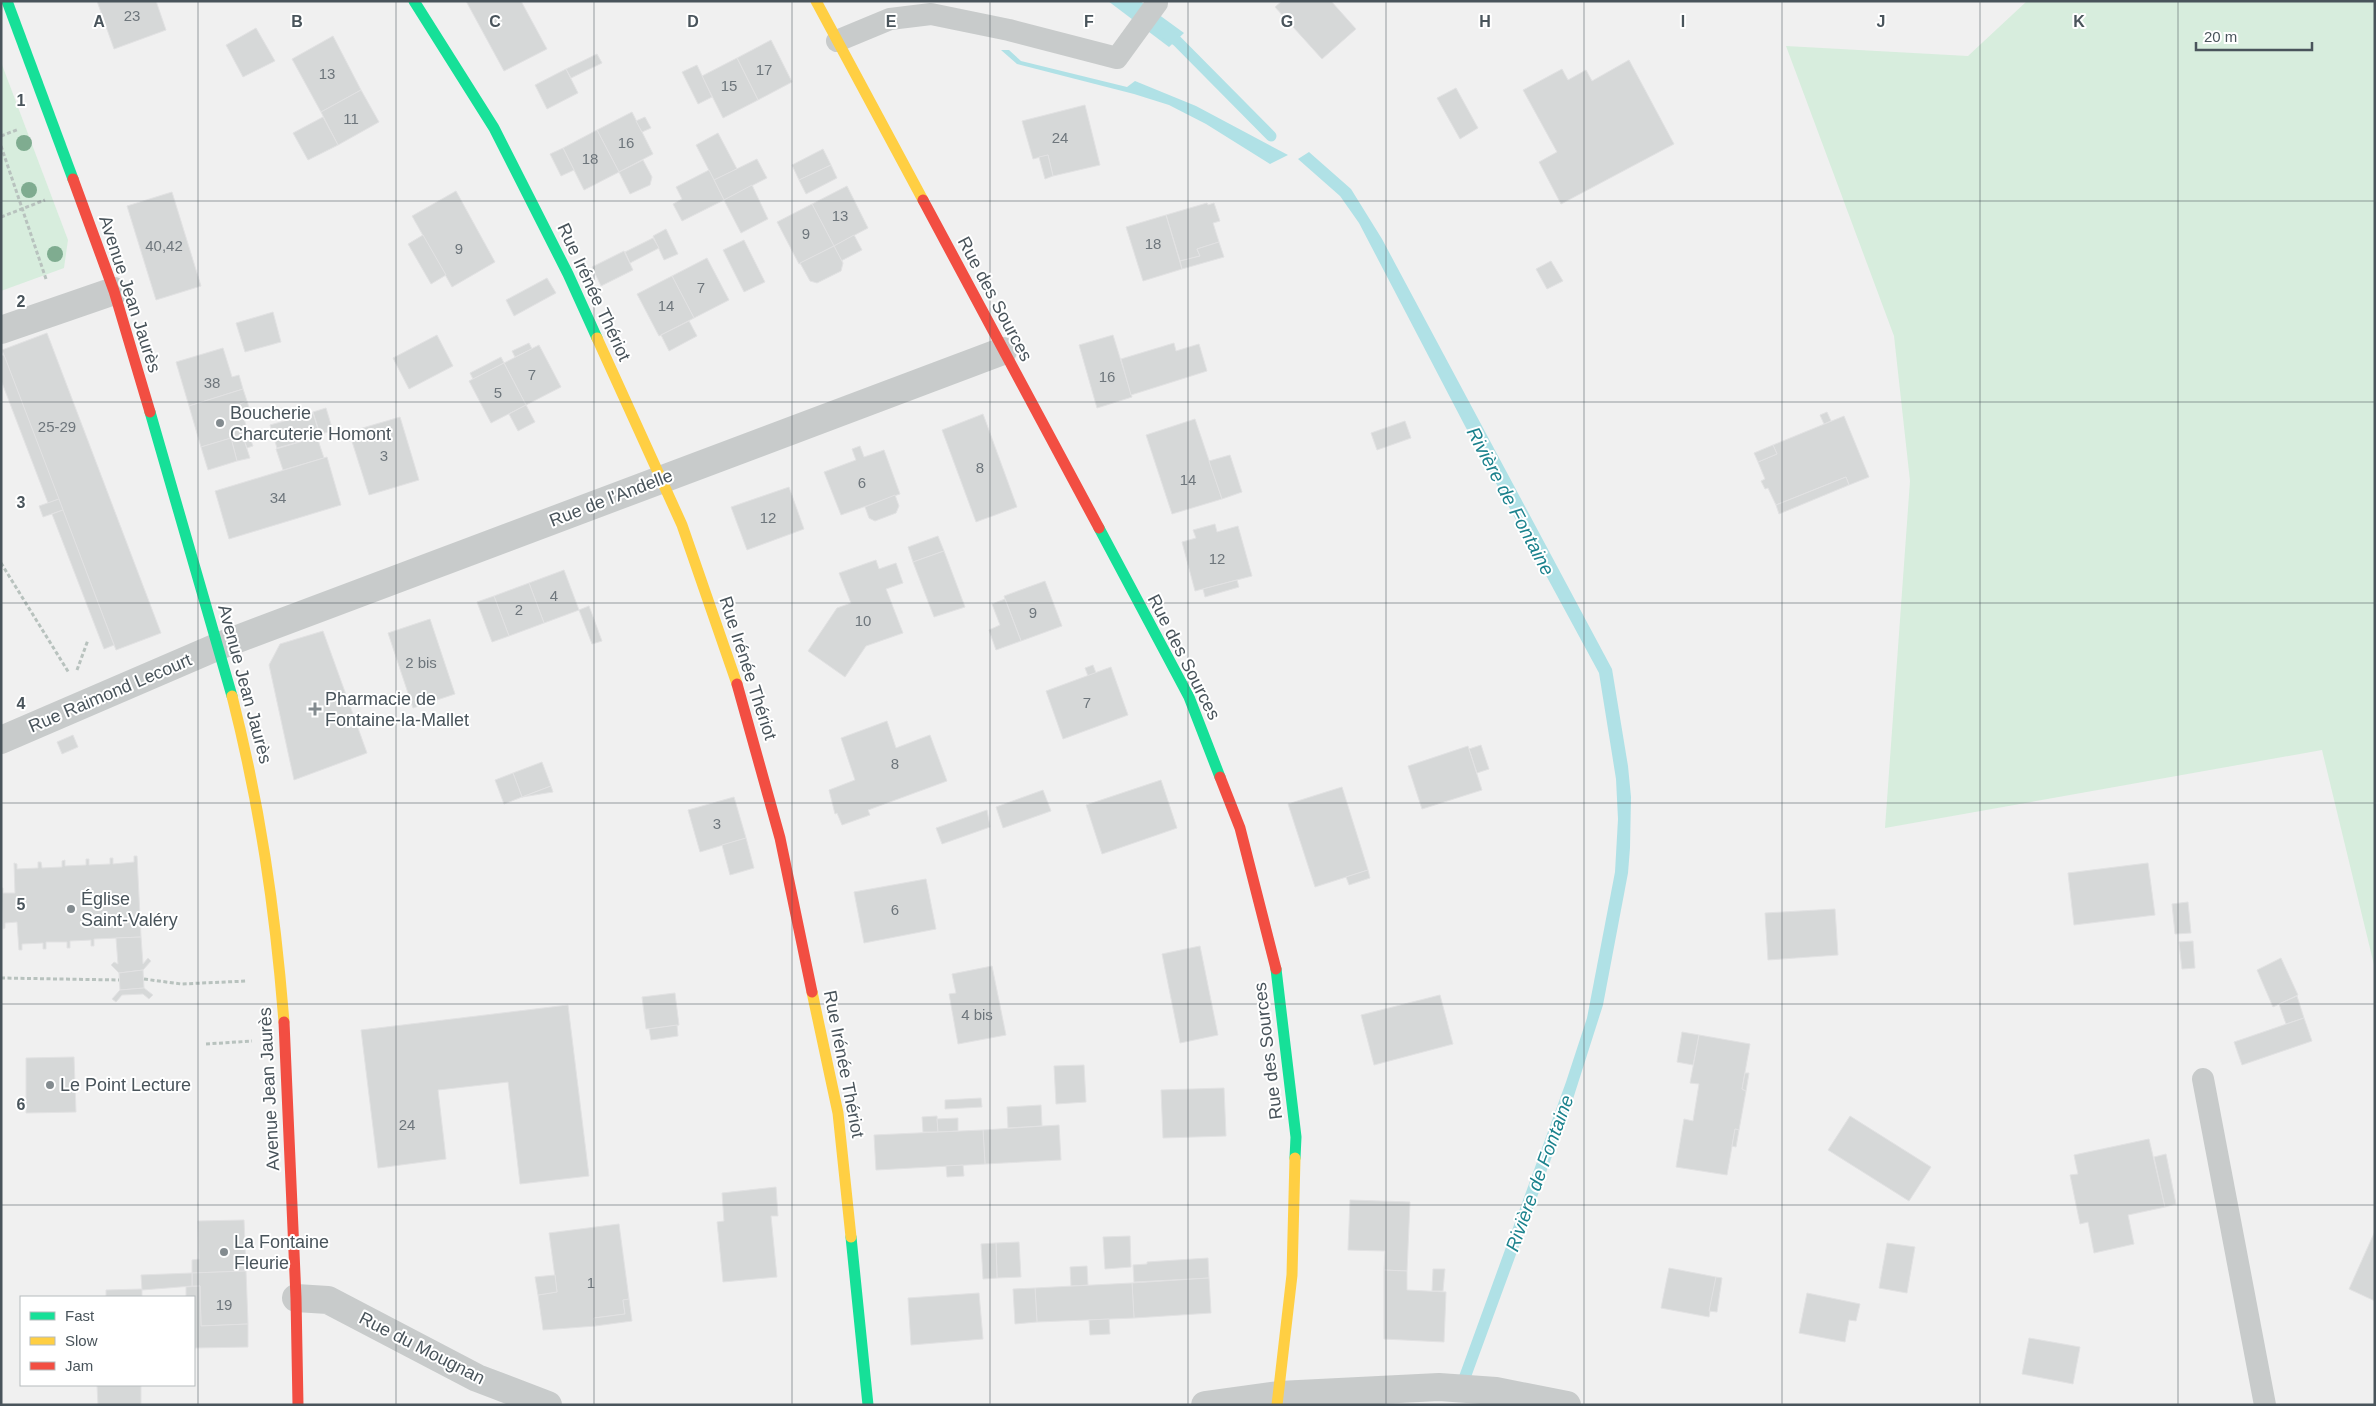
<svg xmlns="http://www.w3.org/2000/svg" width="2376" height="1406" viewBox="0 0 2376 1406" font-family="Arial,sans-serif">
  <rect width="100%" height="100%" fill="#f0f0f0"/>
  <g fill="#d7eddd">
    <path d="M2027,1H2375V969L2322,750L1885,828L1910,481L1894,336L1786,46L1968,56Z"/>
    <path d="M1,62L68,240L64,268L1,291Z"/>
  </g>
  <g fill="#b0e1e6">
    <path d="M1108,1H1140L1184,33L1169,47Z"/>
    <path d="M1001,50H1009L1021,61L1127,87L1135,81L1196,106L1288,155L1270,164L1206,124L1169,105L1134,94L1017,64Z"/>
    <path d="M1309,152L1351,189L1382,239L1612,669L1628,766L1631,797L1630,848L1628,873L1603,1005L1573,1099L1470,1380L1458,1379L1566,1082L1587,1018L1615,872L1618,819L1616,779L1599,673L1465,426L1359,223L1340,196L1298,159Z"/>
  </g>
  <g fill="none" stroke-linecap="round" stroke-linejoin="round">
    <path stroke="#b0e1e6" stroke-width="11" d="M1165,33L1177,41L1271,136"/>
  </g>
  <g fill="#d6d8d8" stroke="#e2e2e3">
    <path d="M97,1H156L166,30L114,49Z"/>
    <path d="M466,1H521L547,49L504,71Z"/>
    <path d="M1282,1H1331L1356,29L1322,59L1275,7Z"/>
    <path d="M256,28L275,61L243,77L226,45Z"/>
    <path d="M333,36L361,90L321,112L292,59Z"/>
    <path d="M771,40L792,82L758,100L737,58Z"/>
    <path d="M597,54L602,63L571,78L566,69Z"/>
    <path d="M737,58L758,100L723,118L702,76Z"/>
    <path d="M1629,60L1674,144L1561,204L1539,162L1557,152L1523,90L1562,69L1568,80L1586,70L1592,81Z"/>
    <path d="M697,65L712,97L698,104L682,72Z"/>
    <path d="M566,69L578,93L547,109L535,85Z"/>
    <path d="M1456,88L1478,128L1460,139L1437,98Z"/>
    <path d="M361,90L379,122L338,145L321,112Z"/>
    <path d="M1085,105L1100,165L1053,176L1048,155L1033,159L1022,121Z"/>
    <path d="M632,112L653,154L619,172L597,130Z"/>
    <path d="M323,117L338,145L308,160L293,133Z"/>
    <path d="M645,117L651,128L642,132L636,121Z"/>
    <path d="M597,130L619,172L584,190L563,148Z"/>
    <path d="M718,133L737,169L714,180L696,145Z"/>
    <path d="M563,148L574,170L561,176L550,154Z"/>
    <path d="M823,149L831,165L799,180L792,165Z"/>
    <path d="M1048,155L1053,176L1045,179L1039,157Z"/>
    <path d="M757,159L767,178L724,200L714,180Z"/>
    <path d="M643,160L652,177L650,185L630,194L619,172Z"/>
    <path d="M831,165L837,178L806,194L799,180Z"/>
    <path d="M709,170L724,200L682,221L673,204L682,199L676,187Z"/>
    <path d="M752,185L768,219L741,233L724,200Z"/>
    <path d="M847,186L868,228L834,246L812,204Z"/>
    <path d="M456,191L495,262L452,287L412,216Z"/>
    <path d="M172,192L201,286L156,300L127,206Z"/>
    <path d="M1207,203L1208,205L1214,203L1220,221L1213,223L1219,242L1197,249L1200,256L1180,261L1166,215Z"/>
    <path d="M812,204L834,246L799,264L777,222Z"/>
    <path d="M1166,215L1182,269L1143,281L1126,227Z"/>
    <path d="M666,229L678,254L664,260L653,236Z"/>
    <path d="M423,235L446,275L431,284L408,244Z"/>
    <path d="M854,235L862,250L841,261L834,246Z"/>
    <path d="M653,238L659,248L630,263L625,252Z"/>
    <path d="M744,240L765,282L744,292L723,250Z"/>
    <path d="M1219,242L1224,257L1182,269L1180,261L1200,256L1197,249Z"/>
    <path d="M834,246L843,263L841,271L817,283L810,281L800,263Z"/>
    <path d="M624,251L633,270L601,286L592,267Z"/>
    <path d="M707,258L729,300L694,318L672,276Z"/>
    <path d="M1551,261L1563,281L1547,289L1536,269Z"/>
    <path d="M672,276L694,318L659,336L637,294Z"/>
    <path d="M547,278L556,293L514,316L506,300Z"/>
    <path d="M273,312L281,342L245,352L236,323Z"/>
    <path d="M689,321L697,336L669,351L661,335Z"/>
    <path d="M47,333L161,633L116,650L2,350Z"/>
    <path d="M437,335L453,366L409,389L393,358Z"/>
    <path d="M1113,335L1132,397L1097,408L1079,345Z"/>
    <path d="M529,343L532,349L515,357L512,351Z"/>
    <path d="M1174,343L1176,351L1199,344L1207,371L1131,395L1121,359Z"/>
    <path d="M539,345L561,387L526,405L504,363Z"/>
    <path d="M223,348L232,377L239,375L243,389L189,406L176,362Z"/>
    <path d="M4,355L59,499L48,503L1,380V356Z"/>
    <path d="M501,357L504,363L473,379L470,373Z"/>
    <path d="M504,363L526,405L491,423L469,381Z"/>
    <path d="M243,389L247,401L240,404L248,433L201,447L189,406Z"/>
    <path d="M247,401L250,411L242,413L240,404Z"/>
    <path d="M526,405L535,422L518,431L509,414Z"/>
    <path d="M326,408L333,431L320,434L313,412Z"/>
    <path d="M1827,412L1831,421L1824,424L1820,415Z"/>
    <path d="M313,413L320,436L277,448L270,425Z"/>
    <path d="M983,414L1017,507L976,522L942,430Z"/>
    <path d="M1844,416L1869,477L1849,485L1846,477L1776,505L1768,488L1765,489L1761,481L1765,479L1758,462L1777,454L1773,445Z"/>
    <path d="M400,417L419,480L369,495L349,432Z"/>
    <path d="M1195,419L1222,499L1172,514L1146,435Z"/>
    <path d="M1405,421L1411,438L1377,450L1371,433Z"/>
    <path d="M248,433L253,446L247,448L242,434Z"/>
    <path d="M242,434L250,458L237,461L231,438Z"/>
    <path d="M317,437L324,458L283,470L276,449Z"/>
    <path d="M231,438L237,461L208,470L201,447Z"/>
    <path d="M1773,445L1777,454L1758,462L1754,453Z"/>
    <path d="M860,446L864,457L884,450L900,494L841,515L824,472L856,460L852,449Z"/>
    <path d="M1230,455L1242,492L1222,499L1209,461Z"/>
    <path d="M327,457L341,505L229,539L215,491Z"/>
    <path d="M1846,477L1849,485L1779,514L1776,505Z"/>
    <path d="M789,487L804,529L747,550L731,507Z"/>
    <path d="M895,495L899,506L896,513L875,521L869,518L865,507Z"/>
    <path d="M59,499L63,510L43,517L39,506Z"/>
    <path d="M63,510L114,645L104,649L52,514Z"/>
    <path d="M1215,524L1217,532L1238,526L1252,576L1195,591L1182,542L1196,538L1193,530Z"/>
    <path d="M938,536L944,551L913,562L908,547Z"/>
    <path d="M944,551L965,607L934,617L913,562Z"/>
    <path d="M876,560L879,569L896,563L903,583L886,589L903,633L866,646L845,677L808,651L837,608L851,603L839,573Z"/>
    <path d="M564,570L579,610L544,623L529,583Z"/>
    <path d="M1237,580L1239,587L1205,597L1203,589Z"/>
    <path d="M1045,581L1062,626L1021,641L1004,596Z"/>
    <path d="M529,583L544,623L509,636L494,596Z"/>
    <path d="M494,596L509,636L492,642L477,602Z"/>
    <path d="M1005,599L1021,641L996,650L989,630L1000,625L992,604Z"/>
    <path d="M589,606L602,641L592,644L579,610Z"/>
    <path d="M430,619L455,694L413,708L388,633Z"/>
    <path d="M323,631L367,753L294,780L269,665L280,644Z"/>
    <path d="M1093,665L1096,673L1088,676L1085,668Z"/>
    <path d="M1111,667L1128,715L1063,739L1046,691Z"/>
    <path d="M887,721L896,748L930,735L947,781L868,810L870,815L842,825L837,813L835,814L829,790L855,780L841,738Z"/>
    <path d="M73,735L78,747L62,754L57,742Z"/>
    <path d="M1481,745L1489,769L1477,773L1469,749Z"/>
    <path d="M1468,746L1482,790L1422,809L1408,766Z"/>
    <path d="M542,762L551,786L522,797L513,773Z"/>
    <path d="M513,773L522,797L504,804L495,780Z"/>
    <path d="M1161,780L1177,828L1102,854L1086,805Z"/>
    <path d="M551,786L553,792L522,797Z"/>
    <path d="M1342,787L1368,870L1315,887L1288,804Z"/>
    <path d="M1043,790L1051,811L1003,828L996,807Z"/>
    <path d="M734,797L746,838L700,852L688,810Z"/>
    <path d="M987,810L990,827L942,844L936,828Z"/>
    <path d="M746,838L754,868L730,875L722,845Z"/>
    <path d="M134,856H137L141,937L94,939V946H91V940L70,941V948H67V942H46V949H43V943L22,944V950H19L17,922L5,923V928L3,929L1,888H3V893H15L14,863L17,864V869L38,868V862H41L42,868L62,867V861L65,860V866L86,865V859H89V865L110,864V858H113V864L134,862Z"/>
    <path d="M2148,863L2155,915L2074,925L2068,873Z"/>
    <path d="M1368,870L1370,878L1349,885L1346,877Z"/>
    <path d="M926,879L936,929L864,943L854,892Z"/>
    <path d="M2188,902L2191,933L2175,934L2172,904Z"/>
    <path d="M1835,909L1838,955L1768,960L1765,913Z"/>
    <path d="M141,937L143,964L148,958L151,961L143,970L119,973L111,965L114,962L118,964L116,938Z"/>
    <path d="M2193,941L2195,968L2182,969L2179,942Z"/>
    <path d="M1200,946L1218,1035L1180,1043L1162,954Z"/>
    <path d="M2281,958L2298,995L2273,1007L2257,970Z"/>
    <path d="M992,966L1006,1035L958,1044L949,994L956,993L952,974Z"/>
    <path d="M143,970L144,988L120,990L119,973Z"/>
    <path d="M144,988L153,995L149,999L143,994L122,995L116,1002L112,999L120,990Z"/>
    <path d="M675,993L679,1025L646,1029L642,997Z"/>
    <path d="M1440,995L1453,1044L1374,1065L1361,1015Z"/>
    <path d="M2297,996L2304,1018L2286,1024L2279,1004Z"/>
    <path d="M568,1005L589,1176L520,1184L508,1082L438,1090L446,1159L378,1168L361,1030Z"/>
    <path d="M2304,1018L2312,1041L2242,1065L2234,1042Z"/>
    <path d="M677,1025L678,1036L651,1040L649,1029Z"/>
    <path d="M1682,1032L1699,1035L1693,1065L1677,1062Z"/>
    <path d="M1699,1035L1750,1044L1742,1089L1746,1091L1739,1130L1735,1129L1727,1175L1676,1167L1684,1119L1693,1121L1699,1084L1690,1083Z"/>
    <path d="M74,1057L76,1112L26,1113V1058Z"/>
    <path d="M1084,1065L1086,1102L1056,1104L1054,1066Z"/>
    <path d="M1745,1073H1749L1746,1091L1742,1089Z"/>
    <path d="M1224,1088L1226,1136L1163,1138L1161,1090Z"/>
    <path d="M981,1098L982,1107L945,1109V1100Z"/>
    <path d="M1041,1105L1042,1126L1008,1128L1007,1107Z"/>
    <path d="M937,1116L938,1132H923L922,1117Z"/>
    <path d="M1850,1116L1931,1167L1909,1201L1828,1150Z"/>
    <path d="M958,1118V1131L938,1132L937,1119Z"/>
    <path d="M1059,1125L1061,1160L985,1164L983,1130Z"/>
    <path d="M1735,1129L1739,1130L1736,1147L1732,1146Z"/>
    <path d="M983,1130L985,1164L876,1170L874,1135Z"/>
    <path d="M2149,1139L2165,1207L2128,1215L2134,1244L2094,1253L2088,1222L2080,1224L2070,1175L2078,1174L2074,1155Z"/>
    <path d="M2166,1154L2176,1204L2165,1207L2154,1157Z"/>
    <path d="M963,1165L964,1176L947,1177L946,1166Z"/>
    <path d="M776,1187L778,1216H771L777,1277L723,1282L717,1222L724,1221L722,1193Z"/>
    <path d="M1350,1200L1410,1202L1407,1271L1384,1270L1385,1251L1348,1250Z"/>
    <path d="M244,1220L246,1271L192,1273V1260L199,1259L198,1221Z"/>
    <path d="M619,1224L629,1299L623,1300L625,1314L594,1318L595,1326L543,1330L538,1295L557,1292L549,1233Z"/>
    <path d="M2375,1231V1301L2349,1289Z"/>
    <path d="M1130,1236L1131,1267L1105,1269L1103,1237Z"/>
    <path d="M1019,1242L1021,1277L997,1278L996,1243Z"/>
    <path d="M996,1243L997,1278L983,1279L981,1244Z"/>
    <path d="M1887,1243L1915,1247L1907,1293L1879,1288Z"/>
    <path d="M1208,1258L1209,1278L1134,1282L1133,1265L1147,1264V1262Z"/>
    <path d="M1087,1266L1088,1285L1071,1286L1070,1267Z"/>
    <path d="M1669,1268L1716,1277L1709,1317L1661,1308Z"/>
    <path d="M1433,1269H1445L1443,1291H1432Z"/>
    <path d="M1384,1270L1407,1271V1290L1446,1292L1444,1342L1384,1339Z"/>
    <path d="M246,1271L248,1324L201,1326L200,1286H192V1273Z"/>
    <path d="M192,1273V1286L142,1290L141,1275Z"/>
    <path d="M555,1275L557,1292L538,1295L535,1277Z"/>
    <path d="M1716,1277L1722,1278L1717,1312L1709,1311Z"/>
    <path d="M1209,1278L1211,1313L1134,1318L1132,1283Z"/>
    <path d="M1132,1283L1134,1318L1037,1322L1035,1288Z"/>
    <path d="M200,1286L201,1326L248,1324V1347L194,1348V1297H186V1287Z"/>
    <path d="M1035,1288L1037,1322L1015,1324L1013,1289Z"/>
    <path d="M142,1289V1297H106V1290Z"/>
    <path d="M979,1293L983,1339L911,1345L908,1298Z"/>
    <path d="M1807,1293L1860,1304L1856,1321L1849,1320L1845,1342L1799,1333Z"/>
    <path d="M629,1299L632,1321L595,1326L594,1318L625,1314L623,1300Z"/>
    <path d="M1109,1319L1110,1334L1090,1335L1089,1320Z"/>
    <path d="M2029,1338L2080,1347L2073,1384L2022,1374Z"/>
    <path d="M97,1385H141V1405H98Z"/>
  </g>
  <g fill="none" stroke-linecap="round" stroke-linejoin="round">
    <g stroke="#b8c2be" stroke-width="3" stroke-dasharray="4 2.5" stroke-linecap="butt">
      <path d="M1,136L19,129"/>
      <path d="M1,146L46,279"/>
      <path d="M1,217L45,200"/>
      <path d="M1,563L69,673"/>
      <path d="M77,670L88,640"/>
      <path d="M1,978L119,980"/>
      <path d="M144,979L181,984L247,981"/>
      <path d="M206,1044L252,1041"/>
    </g>
    <g stroke="#c8cbcb" stroke-width="22">
      <path d="M837,41L890,19L931,14L1009,30L1117,58L1157,3"/>
      <path d="M2203,1079L2265,1405"/>
    </g>
    <g stroke="#c8cbcb" stroke-width="28">
      <path d="M1,330L114,291"/>
      <path d="M1,740L219,646L1003,351"/>
      <path d="M296,1298L328,1300L477,1378L548,1405"/>
      <path d="M1205,1405L1279,1395L1439,1387L1496,1391L1567,1405"/>
    </g>
    <g stroke="#16e098" stroke-width="11">
      <path d="M7,1L73,179"/>
      <path d="M414,1L494,128L568,274L597,338"/>
      <path d="M150,412L232,696"/>
      <path d="M1099,528L1189,697L1220,777"/>
      <path d="M1276,969L1296,1137L1295,1158"/>
      <path d="M851,1237L868,1405"/>
    </g>
    <g stroke="#ffcf43" stroke-width="11">
      <path d="M816,1L923,200"/>
      <path d="M597,338L682,525L737,684"/>
      <path d="M232,696C260,806 275,908 284,1022"/>
      <path d="M812,992L838,1113L851,1237"/>
      <path d="M1277,1405L1292,1275L1295,1158"/>
    </g>
    <g stroke="#f24e42" stroke-width="11">
      <path d="M73,179L114,291L150,412"/>
      <path d="M923,200L1099,528"/>
      <path d="M737,684L780,838L812,992"/>
      <path d="M1220,777L1240,828L1276,969"/>
      <path d="M284,1022L296,1298L298,1405"/>
    </g>
  </g>
  <g fill="#7fac90">
    <circle cx="24" cy="143" r="8"/>
    <circle cx="29" cy="190" r="8"/>
    <circle cx="55" cy="254" r="8"/>
  </g>
  <path fill="none" stroke="#49545b" stroke-width="1" stroke-opacity="0.55" d="M198,1V1405M396,1V1405M594,1V1405M792,1V1405M990,1V1405M1188,1V1405M1386,1V1405M1584,1V1405M1782,1V1405M1980,1V1405M2178,1V1405M1,201H2375M1,402H2375M1,603H2375M1,803H2375M1,1004H2375M1,1205H2375"/>
  <g fill="#838b8f" stroke="#fff" stroke-width="2">
    <circle cx="220" cy="423" r="5"/>
    <path d="M312.5 701.5h5v5h5v5h-5v5h-5v-5h-5v-5h5z"/>
    <circle cx="71" cy="909" r="5"/>
    <circle cx="50" cy="1085" r="5"/>
    <circle cx="224" cy="1252" r="5"/>
  </g>
  <g text-anchor="middle" stroke-width="4" stroke-linejoin="round" paint-order="stroke">
    <g font-size="15" fill="#6e767c">
      <text x="132" y="21">23</text>
      <text x="764" y="75">17</text>
      <text x="327" y="79">13</text>
      <text x="729" y="91">15</text>
      <text x="351" y="124">11</text>
      <text x="1060" y="143">24</text>
      <text x="626" y="148">16</text>
      <text x="590" y="164">18</text>
      <text x="840" y="221">13</text>
      <text x="806" y="239">9</text>
      <text x="1153" y="249">18</text>
      <text x="164" y="251">40,42</text>
      <text x="459" y="254">9</text>
      <text x="701" y="293">7</text>
      <text x="666" y="311">14</text>
      <text x="532" y="380">7</text>
      <text x="1107" y="382">16</text>
      <text x="212" y="388">38</text>
      <text x="498" y="398">5</text>
      <text x="57" y="432">25-29</text>
      <text x="384" y="461">3</text>
      <text x="980" y="473">8</text>
      <text x="1188" y="485">14</text>
      <text x="862" y="488">6</text>
      <text x="278" y="503">34</text>
      <text x="768" y="523">12</text>
      <text x="1217" y="564">12</text>
      <text x="554" y="601">4</text>
      <text x="519" y="615">2</text>
      <text x="1033" y="618">9</text>
      <text x="863" y="626">10</text>
      <text x="421" y="668">2 bis</text>
      <text x="1087" y="708">7</text>
      <text x="895" y="769">8</text>
      <text x="717" y="829">3</text>
      <text x="895" y="915">6</text>
      <text x="977" y="1020">4 bis</text>
      <text x="407" y="1130">24</text>
      <text x="591" y="1288">1</text>
      <text x="224" y="1310">19</text>
    </g>
    <g font-size="18" fill="#49545b" stroke="#fff">
      <text transform="translate(594 292) rotate(65)" y="6">Rue Irénée Thériot</text>
      <text transform="translate(130 294) rotate(72)" y="6">Avenue Jean Jaurès</text>
      <text transform="translate(995 299) rotate(62)" y="6">Rue des Sources</text>
      <text transform="translate(611 498) rotate(-21)" y="6">Rue de l'Andelle</text>
      <text transform="translate(1184 657) rotate(63)" y="6">Rue des Sources</text>
      <text transform="translate(748 668) rotate(72)" y="6">Rue Irénée Thériot</text>
      <text transform="translate(245 684) rotate(75)" y="6">Avenue Jean Jaurès</text>
      <text transform="translate(110 693) rotate(-23)" y="6">Rue Raimond Lecourt</text>
      <text transform="translate(1268 1051) rotate(-97)" y="6">Rue des Sources</text>
      <text transform="translate(844 1064) rotate(79)" y="6">Rue Irénée Thériot</text>
      <text transform="translate(269 1089) rotate(-93)" y="6">Avenue Jean Jaurès</text>
      <text transform="translate(422 1348) rotate(27)" y="6">Rue du Mougnan</text>
    </g>
    <g font-size="18" fill="#49545b" stroke="#fff" text-anchor="start">
      <text x="230" y="419">Boucherie<tspan x="230" dy="21">Charcuterie Homont</tspan></text>
      <text x="325" y="705">Pharmacie de<tspan x="325" dy="21">Fontaine-la-Mallet</tspan></text>
      <text x="81" y="905">Église<tspan x="81" dy="21">Saint-Valéry</tspan></text>
      <text x="60" y="1091">Le Point Lecture</text>
      <text x="234" y="1248">La Fontaine<tspan x="234" dy="21">Fleurie</tspan></text>
    </g>
    <g font-size="19" font-style="italic" fill="#1b828d" stroke="#fff">
      <text transform="translate(1511 501) rotate(62)" y="7">Rivière de Fontaine</text>
      <text transform="translate(1539 1173) rotate(-70)" y="7">Rivière de Fontaine</text>
    </g>
  </g>
  <g font-size="16" text-anchor="middle" font-weight="bold" fill="#49545b" stroke="#fff" stroke-width="4" stroke-linejoin="round" paint-order="stroke">
    <text x="99" y="27">A</text>
    <text x="297" y="27">B</text>
    <text x="495" y="27">C</text>
    <text x="693" y="27">D</text>
    <text x="891" y="27">E</text>
    <text x="1089" y="27">F</text>
    <text x="1287" y="27">G</text>
    <text x="1485" y="27">H</text>
    <text x="1683" y="27">I</text>
    <text x="1881" y="27">J</text>
    <text x="2079" y="27">K</text>
    <text x="21" y="106">1</text>
    <text x="21" y="307">2</text>
    <text x="21" y="508">3</text>
    <text x="21" y="709">4</text>
    <text x="21" y="910">5</text>
    <text x="21" y="1110">6</text>
  </g>
  <rect width="2376" height="1406" fill="none" stroke="#49545b" stroke-width="5"/>
  <rect x="20" y="1296" width="175" height="90" fill="#ffffff" stroke="#b6bbbd"/>
  <rect x="30" y="1312" width="25" height="8" fill="#16e098" stroke="#b6bbbd"/>
  <text x="65" y="1321" font-size="15" fill="#49545b">Fast</text>
  <rect x="30" y="1337" width="25" height="8" fill="#ffcf43" stroke="#b6bbbd"/>
  <text x="65" y="1346" font-size="15" fill="#49545b">Slow</text>
  <rect x="30" y="1362" width="25" height="8" fill="#f24e42" stroke="#b6bbbd"/>
  <text x="65" y="1371" font-size="15" fill="#49545b">Jam</text>
  <path d="M2196 42v8h116v-8" fill="none" stroke="#49545b" stroke-width="2.5"/>
  <text x="2204" y="42" font-size="15" fill="#49545b" stroke="#ffffff" stroke-width="4" paint-order="stroke">20 m</text>
</svg>
